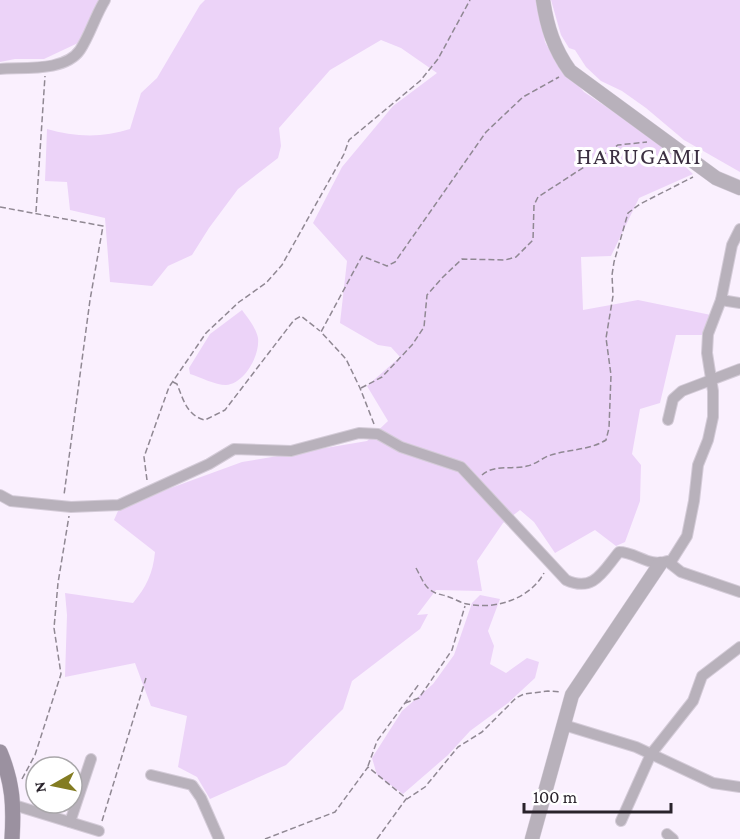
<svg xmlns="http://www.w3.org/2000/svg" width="740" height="839" viewBox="0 0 740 839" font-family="'Crimson Pro',serif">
  <rect width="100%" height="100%" fill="#faf0fe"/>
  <g fill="#ecd3f8">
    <path d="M0,0H99L78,43L44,59H15L0,62Z"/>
    <path d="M205,0H538L545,42L554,58L584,92L658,141L693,174L639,198L611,256L581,257L583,310L638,300L711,315L702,335H676L660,403L640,409L632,454L641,465L640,501L625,542L616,546L595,530L555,553L534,522L520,510L503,523L477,561L482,591L436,590L417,615L428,614L420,629L352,681L343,709L286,765L210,799L197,777L178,767L187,716L151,706L135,663L65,677L67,615L65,593L133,603C146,587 153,574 155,552L114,520L118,511L168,489L242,462L367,441L388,421L367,386L400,357L391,347L378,345L340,323L347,261L313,223L342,167L393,106L437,73L401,48L381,40L330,70L279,128L281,146L278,158L238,189L209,228L192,255L168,266L152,286L110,282L105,218L70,210L67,182L45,181L47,129C74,137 103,138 130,129L141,93L157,78L200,5Z"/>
    <path d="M551,0H740V172L684,140L646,108L622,91L601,81L586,67L575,50L569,48L561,35Z"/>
    <path d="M242,310C248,318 256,328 258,338C260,356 244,384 226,385C215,385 200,377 190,374L189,368L210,334Z"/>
    <path d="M480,595L500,599L488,631L494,646L490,664L506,673L527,658L539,662L535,678L508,703L470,731L448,755L403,794L377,775L372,758L402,711L433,684L454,655L472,603Z"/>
  </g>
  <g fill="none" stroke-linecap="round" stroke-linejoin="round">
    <g stroke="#d4cbd8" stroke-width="12">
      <g id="minor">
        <path d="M0,69C23,67 65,72 80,50C90,35 95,16 105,0"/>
        <path d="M721,300L740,303"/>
        <path d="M668,420L673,399L682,391L740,369"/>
        <path d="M0,495L11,501L71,507L119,505L209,464L234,449L291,451L359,433L378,434L401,447L461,467L566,580C594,593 603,571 619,552C636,552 650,568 667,561L681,572L740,592"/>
        <path d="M670,563L687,536L694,501L698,465L708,440L713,417V391L707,353L708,334L721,300L732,245L740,229"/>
        <path d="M564,725L636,747L713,783L740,787"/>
        <path d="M151,775L192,785L201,798L219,839"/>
        <path d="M14,805L99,831"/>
        <path d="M621,821L651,754L693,701L702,676L740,647"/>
        <path d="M70,822L91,759"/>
        <path d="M667,834L673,839"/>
      </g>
    </g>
    <g stroke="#d4cbd8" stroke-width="15">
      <g id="tertiary">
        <path d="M543,0C547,27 554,49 570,71L716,178L740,188"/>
        <path d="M532,839L572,695L660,564"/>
      </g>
    </g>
    <g stroke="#d4cbd8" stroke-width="16">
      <path id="secondary" d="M0,752C13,783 14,806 12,839"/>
    </g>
    <g stroke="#908893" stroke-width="1.5" stroke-dasharray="6 3" stroke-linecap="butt">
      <path d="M0,207L103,226L90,300L64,495"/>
      <path d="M36,212L45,76"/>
      <path d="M173,382L177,384C183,399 187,416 205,420L225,410L294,320L301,316L320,331"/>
      <path d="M361,388L382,377L412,345L424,327L427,295L443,277L462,259L505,260L516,257L533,240L534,205L538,197L618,145L647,142"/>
      <path d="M374,424L360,388L346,359L321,332L362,256L387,266L395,262L486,132L523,97L559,77"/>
      <path d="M482,475C494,464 512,470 527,466C534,465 541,459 548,456C567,449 588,451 606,440L609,428L611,375L606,338L613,296L612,275L614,262L628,213L640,204L693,177"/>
      <path d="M147,480L144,457L169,387L206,333L239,302L266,283L282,265L344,154L349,140L420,81L438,59L470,0"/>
      <path d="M416,568C420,575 423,583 428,588C435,595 442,594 449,597C455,599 461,603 467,604C495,610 530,599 544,573"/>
      <path d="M405,703L419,698L452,650L465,606"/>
      <path d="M368,766L377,741L419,684"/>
      <path d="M22,779L35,755L61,674L54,628L58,583L69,516"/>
      <path d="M102,821L146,678"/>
      <path d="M265,839L335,812L368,767L407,799L425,787L458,747L482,732L516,698L524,694L548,691L561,692"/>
      <path d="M377,839L406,799"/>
    </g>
    <use href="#minor" stroke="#b8b1bb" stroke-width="10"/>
    <use href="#tertiary" stroke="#b8b1bb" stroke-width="14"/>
    <use href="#secondary" stroke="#9b91a0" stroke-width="15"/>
  </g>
  <g text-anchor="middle" stroke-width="6" stroke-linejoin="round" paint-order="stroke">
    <g font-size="24" letter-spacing="1.5" fill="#3c3042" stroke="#fff">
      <text x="639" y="164">HARUGAMI</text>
    </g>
  </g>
  <g transform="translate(54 785) rotate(261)"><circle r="28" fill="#ffffff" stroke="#a9a7aa" stroke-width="1.5"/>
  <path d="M0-4.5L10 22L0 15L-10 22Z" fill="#837c22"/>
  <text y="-9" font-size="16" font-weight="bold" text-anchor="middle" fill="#29232b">N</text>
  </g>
  <path d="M524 803v9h147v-9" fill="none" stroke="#29232b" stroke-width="3"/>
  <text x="533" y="803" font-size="18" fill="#29232b" stroke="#ffffff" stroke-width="4.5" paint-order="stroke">100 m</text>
</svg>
